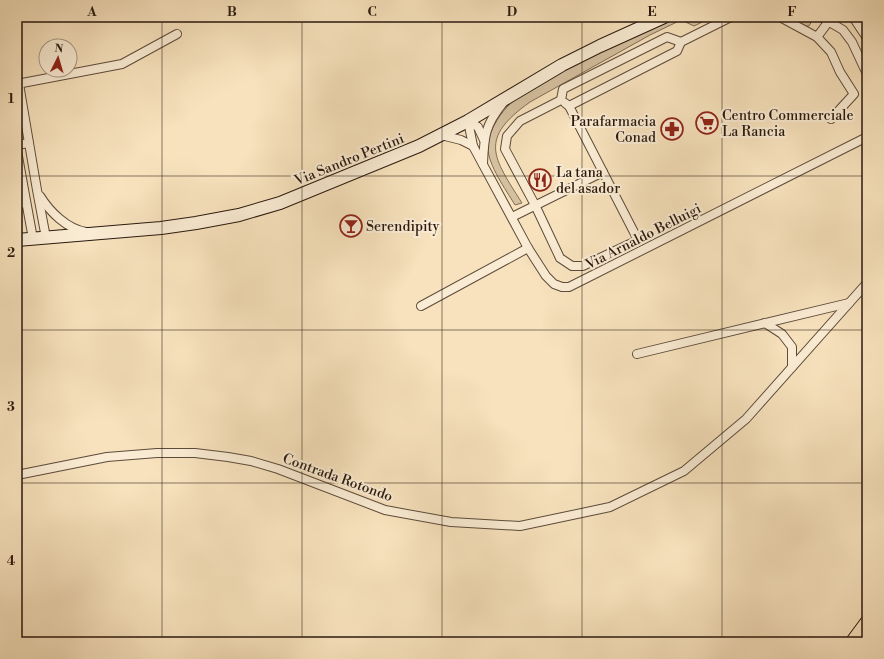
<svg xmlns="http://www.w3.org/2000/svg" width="884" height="659" viewBox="0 0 884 659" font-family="'Libre Bodoni',serif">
  <rect width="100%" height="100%" fill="#f7e2bd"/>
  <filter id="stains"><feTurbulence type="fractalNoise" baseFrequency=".005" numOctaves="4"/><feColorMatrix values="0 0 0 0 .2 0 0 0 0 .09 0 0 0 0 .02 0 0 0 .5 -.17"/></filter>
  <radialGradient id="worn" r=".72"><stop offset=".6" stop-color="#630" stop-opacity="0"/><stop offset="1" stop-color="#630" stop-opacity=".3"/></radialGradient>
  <g fill="#d4c09f" stroke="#7f6c56">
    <path d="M672,17H713L694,26L681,20L650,35L530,102C478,139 493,157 522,203L515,205C506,190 488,165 488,148C488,133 497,118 507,107C518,96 531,89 544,81C584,55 629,37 672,17Z"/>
    <path d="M787,17H805L812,21L809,26H803Z"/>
  </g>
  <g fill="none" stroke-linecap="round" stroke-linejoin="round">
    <g stroke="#5d4b3a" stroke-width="10">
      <g id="minor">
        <path d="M780,17L817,37L831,52L840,72L854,94L831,119"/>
        <path d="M821,17L843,30L852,42L867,74"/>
        <path d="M853,17L867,38"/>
        <path d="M817,37L829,21L835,17"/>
        <path d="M17,84L122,64L177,34"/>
        <path d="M19,84L37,190L46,238"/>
        <path d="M561,100L520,121L507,136L505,149L535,205L560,258L572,266H583L638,240L569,106"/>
        <path d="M561,100L563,89L667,37L681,42"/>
        <path d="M565,103L569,106L677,51L681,42L731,17"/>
        <path d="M468,121L478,127L484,140"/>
        <path d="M468,121L473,146"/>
        <path d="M441,135L461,140L473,146L528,248L546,276L554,284L562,287H569L867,137"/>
        <path d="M17,145L29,143"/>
        <path d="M17,151L33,239"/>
        <path d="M483,164C484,136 485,125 503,103"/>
        <path d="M40,196C50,212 67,229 86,232"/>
        <path d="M17,210L20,204L22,194"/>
        <path d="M512,217L603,172"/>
        <path d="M421,306L528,248"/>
        <path d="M765,323L782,334L792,347V367"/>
        <path d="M637,354L849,303"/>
        <path d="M17,475L107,457L157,453H195L228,457L251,461L278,469L385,510L451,522L520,526L610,507L684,471L746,419L867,283"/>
      </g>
    </g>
    <g stroke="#2a190e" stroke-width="14">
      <path id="secondary" d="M17,240L161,228L196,223L239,215L280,203L419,146L468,121L562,65L600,46L664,17"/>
    </g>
    <g stroke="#2a190e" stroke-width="16">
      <path id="trunk" d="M853,642L867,623"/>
    </g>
    <use href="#minor" stroke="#faecd4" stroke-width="8"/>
    <use href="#secondary" stroke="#faecd4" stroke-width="12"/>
    <use href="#trunk" stroke="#f7e2bd" stroke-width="14"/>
  </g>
  <path fill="none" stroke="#2a190e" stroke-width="1" stroke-opacity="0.55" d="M162,17V642M302,17V642M442,17V642M582,17V642M722,17V642M17,176H867M17,330H867M17,483H867"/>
  <defs>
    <g id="supermarket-ring" transform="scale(1.15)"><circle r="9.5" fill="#faecd4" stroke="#8f2418" stroke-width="1.5"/><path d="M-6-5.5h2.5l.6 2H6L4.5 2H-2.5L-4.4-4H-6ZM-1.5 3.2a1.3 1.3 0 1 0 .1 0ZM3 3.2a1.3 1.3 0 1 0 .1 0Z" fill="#8f2418"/></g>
    <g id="pharmacy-ring" transform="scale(1.15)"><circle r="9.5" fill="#faecd4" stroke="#8f2418" stroke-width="1.5"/><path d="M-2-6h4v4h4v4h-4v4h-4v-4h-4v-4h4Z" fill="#8f2418"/></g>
    <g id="restaurant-ring" transform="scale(1.15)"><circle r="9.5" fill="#faecd4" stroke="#8f2418" stroke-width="1.5"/><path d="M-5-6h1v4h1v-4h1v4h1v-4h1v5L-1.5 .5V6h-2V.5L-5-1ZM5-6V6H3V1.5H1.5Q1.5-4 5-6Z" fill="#8f2418"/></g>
    <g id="bar-ring" transform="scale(1.15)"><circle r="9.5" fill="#faecd4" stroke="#8f2418" stroke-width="1.5"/><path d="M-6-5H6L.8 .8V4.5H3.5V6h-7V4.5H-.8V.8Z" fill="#8f2418"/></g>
  </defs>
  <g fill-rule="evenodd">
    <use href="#supermarket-ring" x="707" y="123"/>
    <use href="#pharmacy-ring" x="672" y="129"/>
    <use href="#restaurant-ring" x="540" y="180"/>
    <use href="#bar-ring" x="351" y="226"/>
  </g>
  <g text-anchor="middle" stroke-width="4" stroke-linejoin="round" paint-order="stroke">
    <g font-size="14" fill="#2a190e" stroke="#faecd4" text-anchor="start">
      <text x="722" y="120">Centro Commerciale<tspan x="722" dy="16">La Rancia</tspan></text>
      <text x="656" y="126" text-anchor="end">Parafarmacia<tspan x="656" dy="16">Conad</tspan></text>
      <text x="556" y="177">La tana<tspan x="556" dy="16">del asador</tspan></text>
      <text x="366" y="231">Serendipity</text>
    </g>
    <g font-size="14" fill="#2a190e" stroke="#faecd4">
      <text transform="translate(349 159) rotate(-22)" y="5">Via Sandro Pertini</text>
      <text transform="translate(643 236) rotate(-27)" y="5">Via Arnaldo Belluigi</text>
      <text transform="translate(338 477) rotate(20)" y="5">Contrada Rotondo</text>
    </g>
  </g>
  <rect width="884" height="659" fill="none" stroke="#f7e2bd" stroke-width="44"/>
  <g transform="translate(58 58) rotate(5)"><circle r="19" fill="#faecd4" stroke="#a79885"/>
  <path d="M0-3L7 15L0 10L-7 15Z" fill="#8f2418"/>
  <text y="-6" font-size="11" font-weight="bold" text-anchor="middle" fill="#2a190e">N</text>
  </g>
  <rect x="22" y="22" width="840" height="615" fill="none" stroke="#2a190e" stroke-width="1.5"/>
  <g font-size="13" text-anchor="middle" font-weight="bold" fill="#2a190e">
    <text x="92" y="16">A</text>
    <text x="232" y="16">B</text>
    <text x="372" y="16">C</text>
    <text x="512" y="16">D</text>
    <text x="652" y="16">E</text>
    <text x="792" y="16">F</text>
    <text x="11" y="103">1</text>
    <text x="11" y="257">2</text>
    <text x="11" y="411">3</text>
    <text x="11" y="565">4</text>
  </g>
  <rect width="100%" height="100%" filter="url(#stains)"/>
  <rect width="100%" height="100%" fill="url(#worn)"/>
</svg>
